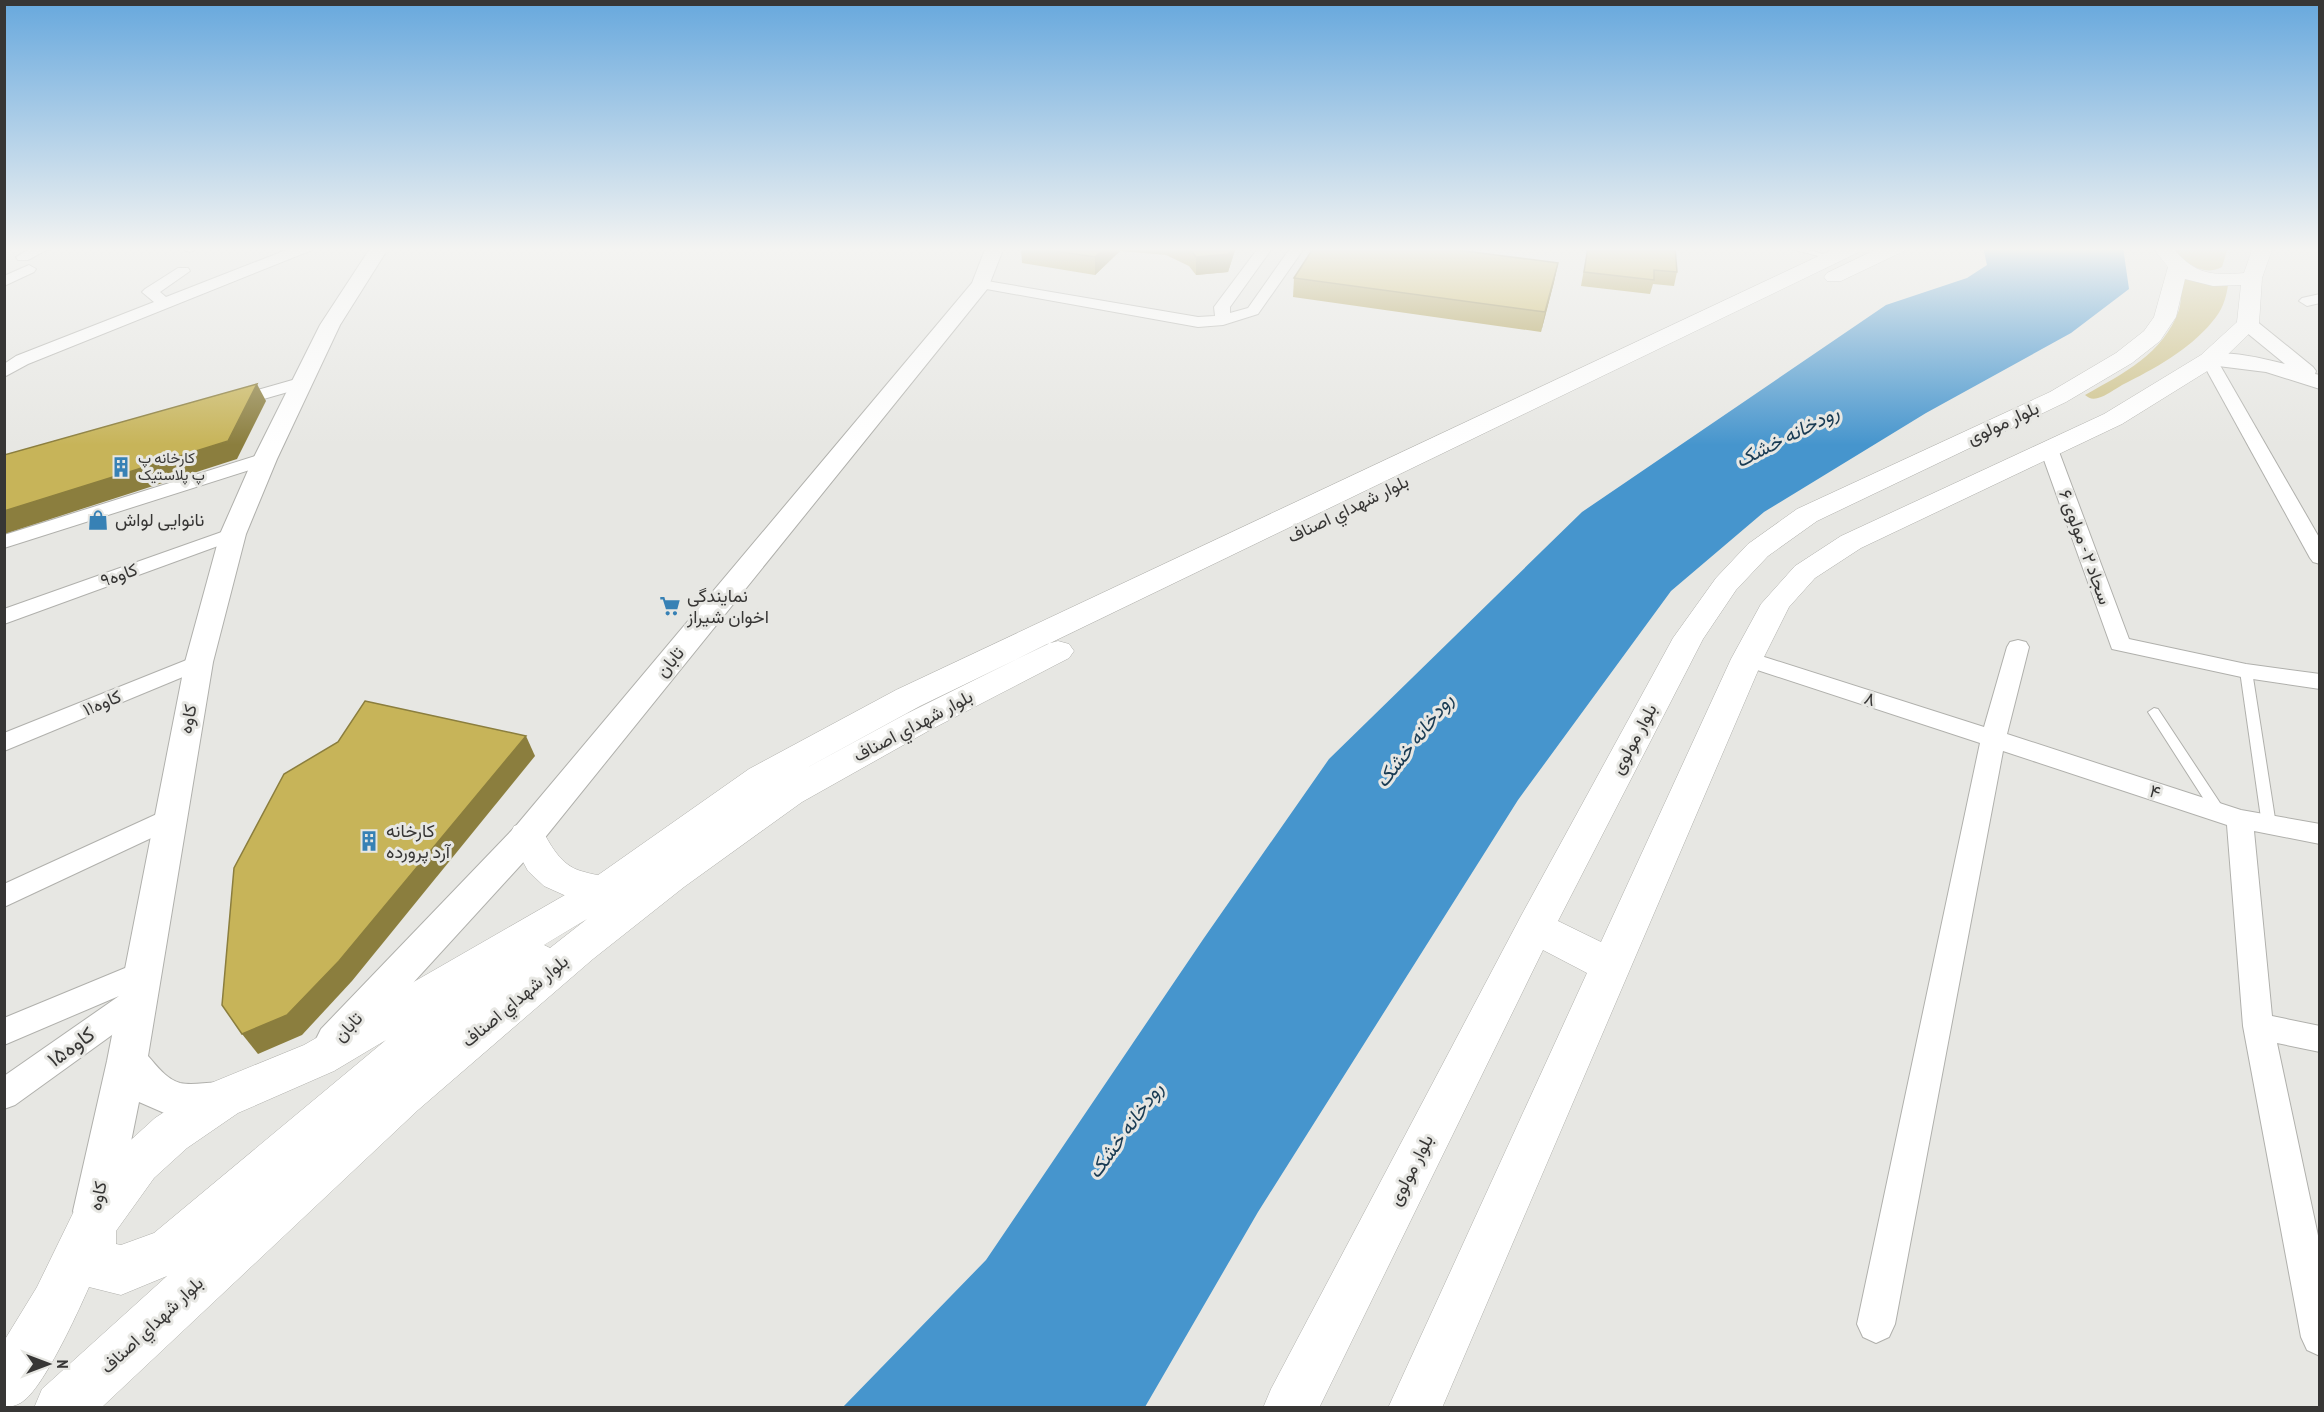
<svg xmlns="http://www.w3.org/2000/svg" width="2324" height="1412" viewBox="0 0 2324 1412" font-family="'PT Sans Narrow',Vazirmatn,sans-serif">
  <rect width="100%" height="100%" fill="#e7e7e3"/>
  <g fill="#cdc187">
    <path d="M2170,247H2228L2222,267C2201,278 2183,260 2170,247Z"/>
    <path d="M2182,277L2228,285C2226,299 2222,311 2212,322C2189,350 2154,369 2122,385C2115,389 2106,396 2098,398C2092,400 2089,398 2085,395C2124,373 2163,354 2179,310C2182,300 2181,287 2182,277Z"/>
  </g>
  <path fill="#4695cd" d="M1983,247H2123L2129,289L2071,333L1926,413L1764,512L1671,591L1518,800L1258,1212L1145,1407H843L986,1260L1204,938L1329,759L1582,512L1886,305L1967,278L1987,265Z"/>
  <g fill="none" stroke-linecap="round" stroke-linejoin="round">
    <g stroke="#b0b0ac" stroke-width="2">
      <g id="service">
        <path d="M1784,247H1797L1834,257L1830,259Z"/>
        <path d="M2246,667L2252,671L2276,825L2274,828H2264L2262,825L2240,671Z"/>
        <path d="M2154,708L2158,709L2224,809L2226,812L2224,815H2214L2148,712Z"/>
      </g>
    </g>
    <g stroke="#b0b0ac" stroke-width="2">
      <g id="minor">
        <path d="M33,247H52L28,260H18L16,257Z"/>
        <path d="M185,247H200L191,252L186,251Z"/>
        <path d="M294,247H314L312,250L28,364L4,377V364L16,356L154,302L142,292L145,289L178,268H188L190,271L160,292L166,297Z"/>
        <path d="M1259,247H1273L1230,307V313L1248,308L1291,247H1305L1258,314L1223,325L1198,327L981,288L974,284L981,280L1198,317L1215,316L1214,307Z"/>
        <path d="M29,265L36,269L34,272L4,286V276Z"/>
        <path d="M2320,294V303L2307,306L2299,301L2302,298Z"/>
        <path d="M2209,355L2217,360L2320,539V564L2313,562L2310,558L2201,360Z"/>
        <path d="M303,377L309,378L312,382L309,386L232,408L226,407L223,403L226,399Z"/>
        <path d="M2049,443L2056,445L2058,449L2129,639L2246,664L2320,674V689L2246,678L2112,649L2040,449L2042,445Z"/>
        <path d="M265,453L272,455L274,459L272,463L4,548V535Z"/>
        <path d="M233,528L240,530L243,534L240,538L4,624V609Z"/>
        <path d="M2018,640L2026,642L2029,647L2007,734L2241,810L2320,824V844L2254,831L2272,1016L2320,1026V1052L2277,1043L2320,1245V1356L2307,1350L2301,1337L2243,1026L2227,825L2003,751L1895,1324L1889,1337L1876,1343L1863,1337L1857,1324L1980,743L1739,664L1736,659L1739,654L1747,652L1755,654L1984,727L2007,647L2010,642Z"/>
        <path d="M199,655L207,657L211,662L207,667L4,751V733Z"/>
        <path d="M170,808L179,811L183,818L179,825L4,907V884Z"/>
        <path d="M142,961L153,964L157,973L153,982L138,988L148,991L152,1000L148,1009L15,1105L4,1109V1076L119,996L4,1045V1018Z"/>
      </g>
    </g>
    <g stroke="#b0b0ac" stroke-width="2">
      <g id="tertiary">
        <path d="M371,247H389L340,325L277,459L246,534L213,662L148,1056C157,1066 166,1079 180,1083C199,1087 214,1078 236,1086L242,1099L236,1112L222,1117L178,1119L139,1102L117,1211L110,1226L95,1232L80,1226L73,1211L107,1061L185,662L220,534L253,459L320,325Z"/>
        <path d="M986,247H1004L988,288L539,845L349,1053L335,1058L321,1053L315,1041L321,1029L515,827L972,283Z"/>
        <path d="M2248,318L2255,320L2313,367L2316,371L2315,374L2320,375V389L2266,372L2202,364L2199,360L2202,356C2228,349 2260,358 2285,364L2241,328L2238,324L2241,320Z"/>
      </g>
    </g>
    <g stroke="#b0b0ac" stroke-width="1">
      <path id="secondary" d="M527,822L540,826C550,844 560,865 581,871C593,875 606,876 619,880L624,890L619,900L605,905L590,902L564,895L544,886L528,871L509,836L514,826Z"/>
    </g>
    <g stroke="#b0b0ac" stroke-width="1">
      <g id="primary">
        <path d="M1838,247H1864L1861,251L920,706L799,772L906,714L1047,644L1058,641L1069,644L1074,651L1069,658L930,730L802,802L684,887L593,959L418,1110L101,1408H34L42,1389L167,1276L121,1295L89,1287C78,1312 43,1389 22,1402C18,1405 10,1407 4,1408V1341L37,1287L76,1207L122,1148L155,1118L206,1085L304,1045L591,880L749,769L896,690ZM587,919L550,948L544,945ZM386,1040L154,1233L121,1245L116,1244V1231L154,1178L187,1148L238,1113L334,1071Z"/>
        <path d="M1881,247H1907L1904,251L1841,281H1827L1824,277L1827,273Z"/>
        <path d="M2152,247H2172C2194,274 2211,276 2244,273L2253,247H2273L2262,278L2259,324L2217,365L2122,424L1861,548L1815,578L1789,607L1763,659L1442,1408H1388L1587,973L1543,950L1319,1408H1263L1271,1389L1521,916L1673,638L1716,578L1748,544L1797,509L2050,392L2116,353L2144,331L2154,317L2168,267ZM2185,279L2213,286L2241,285L2237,322L2201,355L2104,414L1841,536L1795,566L1761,604L1731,659L1601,942L1558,921L1703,639L1736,590L1768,556L1817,521L2066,402L2132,363L2160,341L2176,317Z"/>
      </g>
    </g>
    <use href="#service" fill="#fff" fill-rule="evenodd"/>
    <use href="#minor" fill="#fff" fill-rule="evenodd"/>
    <use href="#tertiary" fill="#fff" fill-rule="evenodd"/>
    <use href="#secondary" fill="#fff" fill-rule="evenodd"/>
    <use href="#primary" fill="#fff" fill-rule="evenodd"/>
  </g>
  <g fill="#ab9b4d">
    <path d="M1021,247H1236L1228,272L1196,275L1189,266L1166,255L1120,251L1095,275L1022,263Z"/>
    <path d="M1588,247H1675L1677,272L1674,286L1653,284L1650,294L1581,286Z"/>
    <path d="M1558,263L1554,282L1541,332L1293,297L1294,278Z"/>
  </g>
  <g fill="#8b7e3e">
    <path d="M1106,247H1120V251L1095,275V257Z"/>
    <path d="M1231,247H1236L1228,272L1196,275V257Z"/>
    <path d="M1558,263L1554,282L1541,332L1545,312Z"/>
    <path d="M257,384L266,401L237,459L4,534V511Z"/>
    <path d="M526,736L535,756L352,981L302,1035L258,1054L242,1034Z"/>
  </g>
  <g fill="#c7b459" stroke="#8b7e3e" stroke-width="1.5">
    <path d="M1028,247H1106L1095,257Z"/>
    <path d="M1186,247H1231L1229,254L1196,257L1190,249Z"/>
    <path d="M1314,247H1434L1558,263L1545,312L1294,278Z"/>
    <path d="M1588,247H1675L1677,272L1654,270V280L1584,272Z"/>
    <path d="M257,384L228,441L4,511V455Z"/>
    <path d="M365,701L526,736L339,961L287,1015L242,1034L222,1005L234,868L284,774L338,742Z"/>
  </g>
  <linearGradient id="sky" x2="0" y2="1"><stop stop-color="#67a8dd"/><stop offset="0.56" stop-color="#f4f4f2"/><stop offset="1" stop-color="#f4f4f2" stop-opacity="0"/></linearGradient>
  <rect width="2324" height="445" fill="url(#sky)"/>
  <defs>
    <g id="building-bare" transform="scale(1.62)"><path d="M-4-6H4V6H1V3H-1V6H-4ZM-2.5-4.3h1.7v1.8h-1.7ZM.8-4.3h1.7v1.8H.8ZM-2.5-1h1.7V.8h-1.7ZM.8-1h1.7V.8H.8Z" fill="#3781b5" stroke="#e7e7e3" stroke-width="2.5" paint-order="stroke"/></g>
    <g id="shop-bare" transform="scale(1.62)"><path d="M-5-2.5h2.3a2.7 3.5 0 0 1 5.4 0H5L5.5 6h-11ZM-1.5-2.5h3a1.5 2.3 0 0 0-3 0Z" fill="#3781b5" stroke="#e7e7e3" stroke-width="2.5" paint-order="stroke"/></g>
    <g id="supermarket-bare" transform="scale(1.62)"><path d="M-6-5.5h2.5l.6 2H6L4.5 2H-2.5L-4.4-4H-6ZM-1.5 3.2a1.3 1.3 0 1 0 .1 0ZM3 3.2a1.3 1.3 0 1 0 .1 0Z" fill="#3781b5" stroke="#e7e7e3" stroke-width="2.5" paint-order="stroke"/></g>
  </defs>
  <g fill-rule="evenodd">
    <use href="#building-bare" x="121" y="467"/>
    <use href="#shop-bare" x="98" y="520"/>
    <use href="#supermarket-bare" x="670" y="606"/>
    <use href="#building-bare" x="369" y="841"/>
  </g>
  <g text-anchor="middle" stroke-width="6" stroke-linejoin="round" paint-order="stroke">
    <g font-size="15" fill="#373635" stroke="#e7e7e3" text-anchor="start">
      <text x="138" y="463">کارخانه پ<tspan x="138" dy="17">پ پلاستیک</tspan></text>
    </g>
    <g font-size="18" fill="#373635" stroke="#e7e7e3">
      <text transform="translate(2003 423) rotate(-25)" y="6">بلوار مولوی</text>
      <text transform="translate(1348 509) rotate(-26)" y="6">بلوار شهداي اصناف</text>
      <text transform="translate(2085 547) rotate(70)" y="6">سجاد ۲ - مولوی ۶</text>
      <text transform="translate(119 575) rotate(-20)" y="6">کاوه۹</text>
      <text transform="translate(670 662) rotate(-51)" y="6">تابان</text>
      <text transform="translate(1870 699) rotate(18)" y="6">۸</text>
      <text transform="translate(102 703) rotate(-23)" y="6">کاوه۱۱</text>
      <text transform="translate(188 719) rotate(-79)" y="6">کاوه</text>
      <text transform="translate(913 726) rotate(-28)" y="6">بلوار شهداي اصناف</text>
      <text transform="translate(1634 739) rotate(-62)" y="6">بلوار مولوی</text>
      <text transform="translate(2155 792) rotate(18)" y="6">۴</text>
      <text transform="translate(515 1001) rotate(-40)" y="6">بلوار شهداي اصناف</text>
      <text transform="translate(348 1027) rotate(-47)" y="6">تابان</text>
      <text transform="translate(1411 1170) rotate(-63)" y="6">بلوار مولوی</text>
      <text transform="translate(98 1196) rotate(-78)" y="6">کاوه</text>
      <text transform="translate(152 1325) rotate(-43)" y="6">بلوار شهداي اصناف</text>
    </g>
    <g font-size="18" fill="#373635" stroke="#e7e7e3" text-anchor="start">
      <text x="115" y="526">نانوایی لواش</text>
      <text x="687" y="602">نمایندگی<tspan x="687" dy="21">اخوان شیراز</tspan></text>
      <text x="386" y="837">کارخانه<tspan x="386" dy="21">آرد پرورده</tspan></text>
    </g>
    <g font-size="20" font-style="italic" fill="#193b53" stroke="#e7e7e3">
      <text transform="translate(1787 436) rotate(-27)" y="7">رودخانه خشک</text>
      <text transform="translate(1414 740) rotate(-52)" y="7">رودخانه خشک</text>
      <text transform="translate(1125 1130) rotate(-54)" y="7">رودخانه خشک</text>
    </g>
    <g font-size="21" fill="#373635" stroke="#e7e7e3">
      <text transform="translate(71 1047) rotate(-36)" y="7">کاوه۱۵</text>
    </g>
  </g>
  <rect width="2324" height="1412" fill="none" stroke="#373635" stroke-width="12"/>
  <g transform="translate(48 1364) rotate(90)" stroke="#e7e7e3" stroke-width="4.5" paint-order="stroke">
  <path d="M0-4.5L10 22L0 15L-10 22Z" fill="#373635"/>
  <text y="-9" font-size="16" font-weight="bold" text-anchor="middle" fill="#373635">N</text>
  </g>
</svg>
